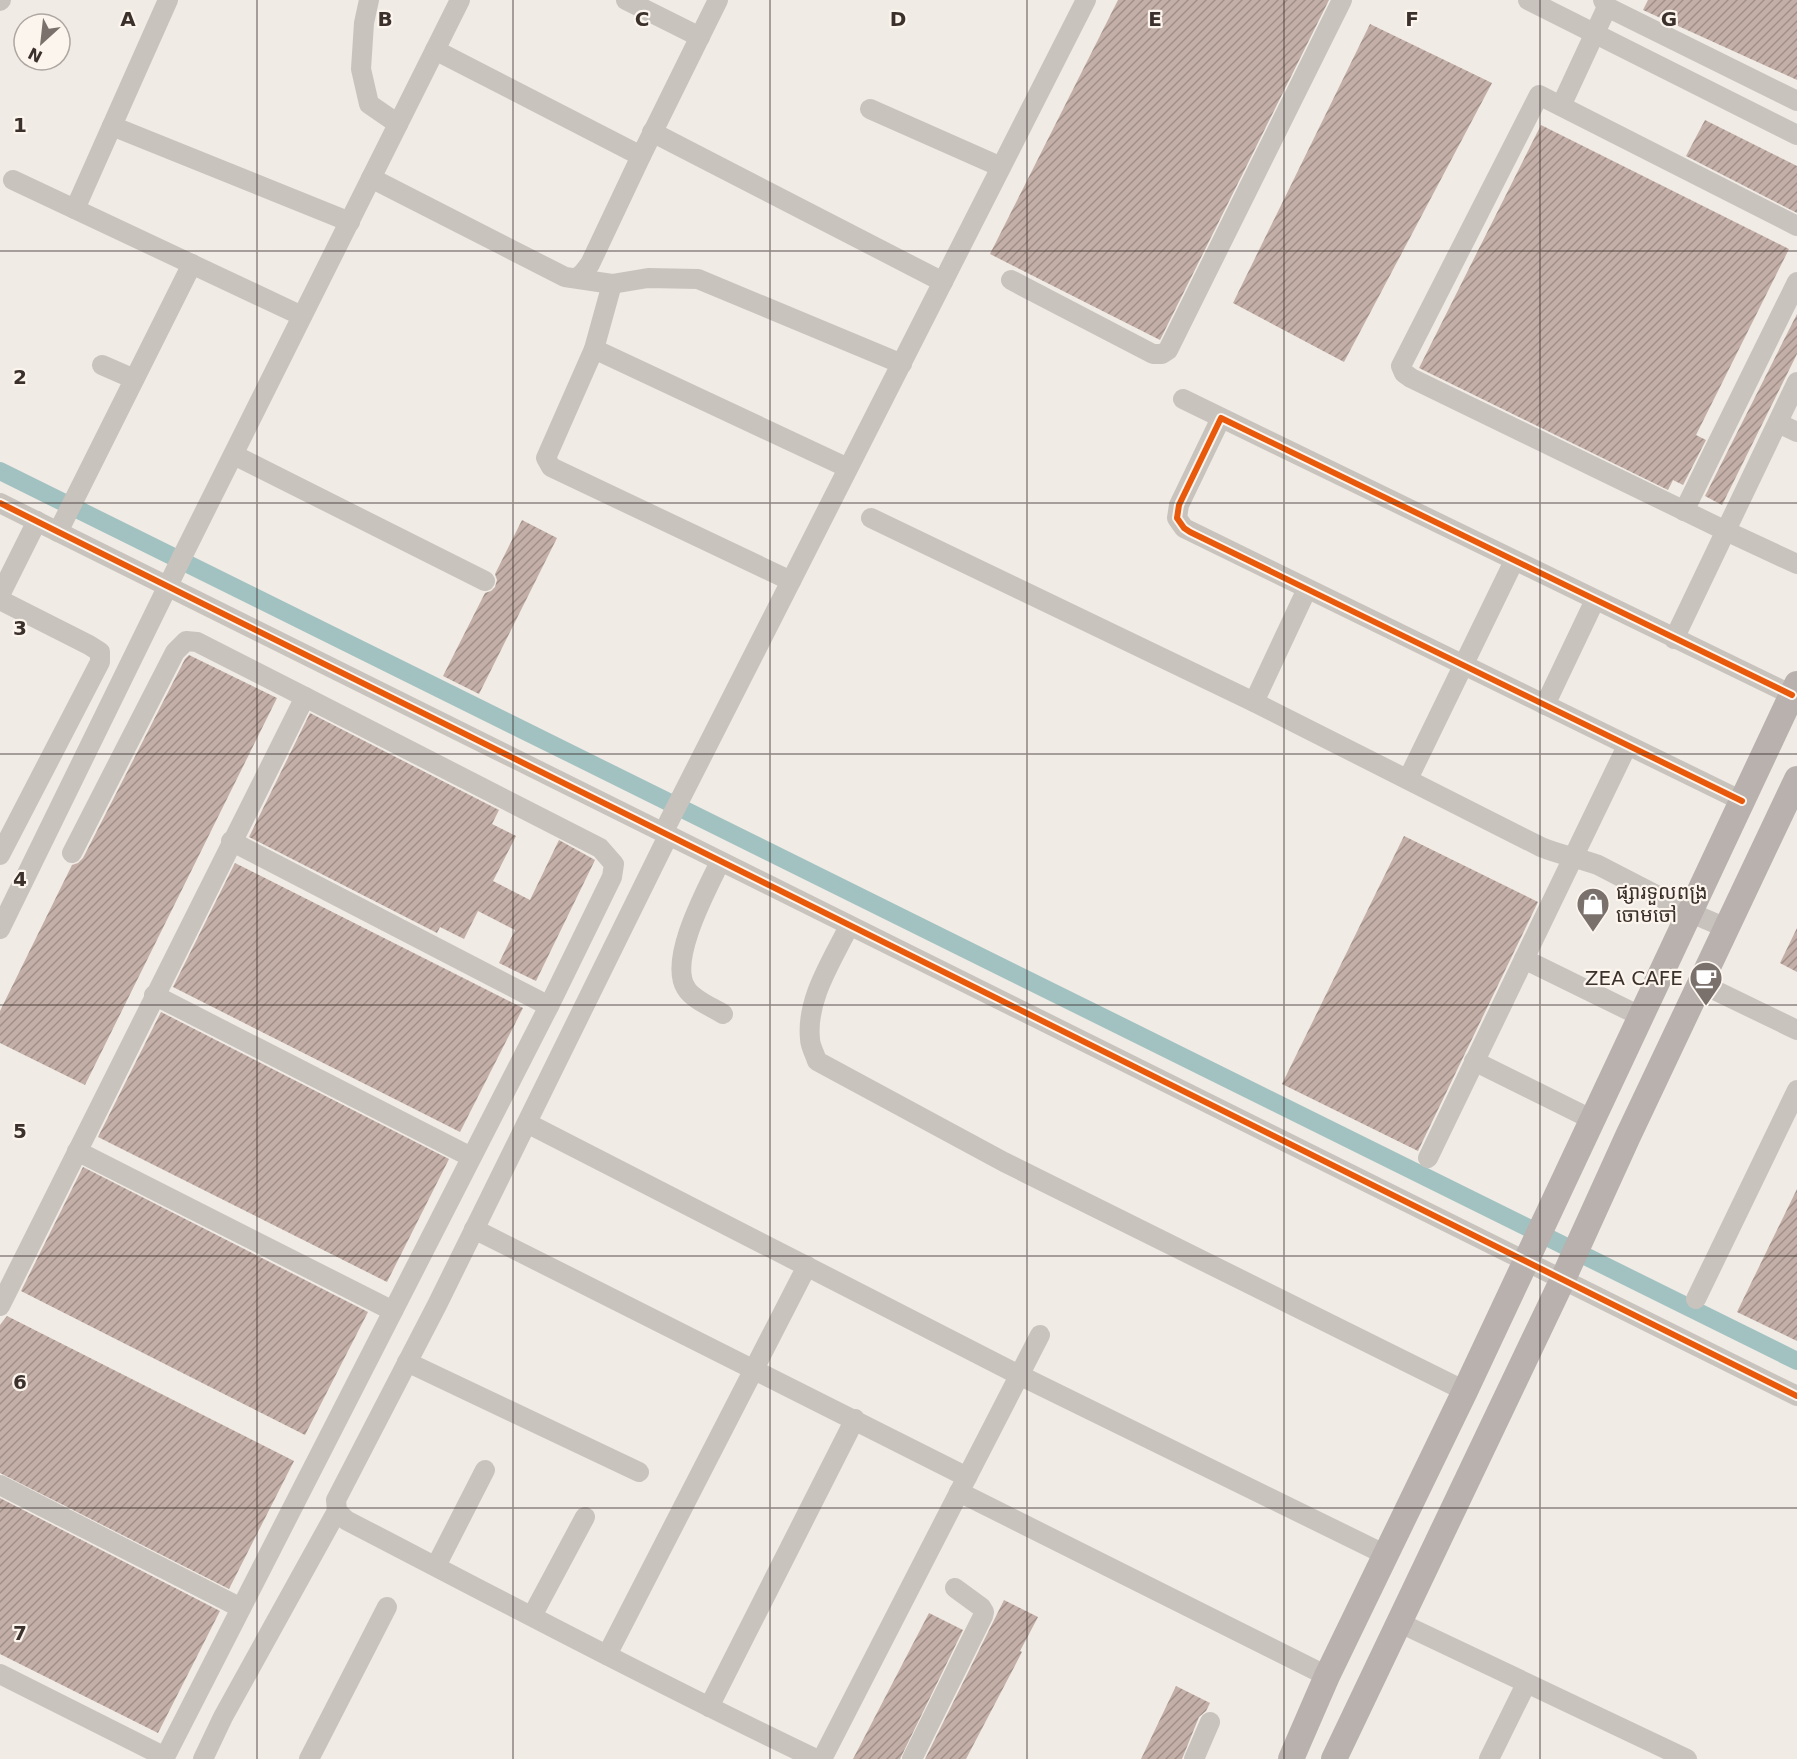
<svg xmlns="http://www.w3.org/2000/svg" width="1797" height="1759" viewBox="0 0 1797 1759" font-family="'DejaVu Sans','Noto Sans Khmer',sans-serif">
  <defs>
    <pattern id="building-hatch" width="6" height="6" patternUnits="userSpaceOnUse" patternTransform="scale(1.5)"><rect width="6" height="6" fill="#c3afa7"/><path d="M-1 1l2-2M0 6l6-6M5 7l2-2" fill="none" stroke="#a08f88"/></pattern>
  </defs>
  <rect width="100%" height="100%" fill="#f0ebe5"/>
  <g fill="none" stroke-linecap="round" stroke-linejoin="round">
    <path stroke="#a1c2c1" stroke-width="18" d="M0,471L1797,1361"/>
  </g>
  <g fill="url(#building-hatch)">
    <path d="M1118,0H1329L1160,340L990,254Z"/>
    <path d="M1648,0H1797V80L1643,10Z"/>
    <path d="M1370,24L1492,83L1344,362L1233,303Z"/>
    <path d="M1705,120L1797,166V213L1686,156Z"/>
    <path d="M1541,125L1789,249L1696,435L1706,440L1683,485L1673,480L1668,490L1419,368Z"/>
    <path d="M1797,314V354L1722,505L1705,496Z"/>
    <path d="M522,520L557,538L479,694L443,676L485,593L491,591L495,587L497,580L495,574Z"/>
    <path d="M189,655L277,698L85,1085L0,1043V1011L72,865L78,863L83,858L185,659Z"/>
    <path d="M310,713L499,810L492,824L516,836L493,881L530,900L559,840L595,860L536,981L499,963L515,930L478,911L464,939L440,927L437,933L249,837Z"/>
    <path d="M1404,836L1538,902L1418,1151L1282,1084Z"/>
    <path d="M235,863L523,1008L460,1132L173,987Z"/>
    <path d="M1797,928V972L1780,963Z"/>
    <path d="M161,1012L449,1159L387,1282L98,1137Z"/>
    <path d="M83,1167L368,1312L305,1435L21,1291Z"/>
    <path d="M1797,1189V1341L1737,1312Z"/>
    <path d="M7,1316L294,1461L229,1589L0,1473V1325Z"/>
    <path d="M0,1498L220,1611L158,1733L0,1654Z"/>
    <path d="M1004,1600L1038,1617L1020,1651L1022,1652L966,1759H925Z"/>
    <path d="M929,1613L963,1630L900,1759H853Z"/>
    <path d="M1176,1686L1210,1703L1206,1711L1199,1717L1182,1759H1141Z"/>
  </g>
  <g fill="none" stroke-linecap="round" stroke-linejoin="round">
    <g stroke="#c9c3be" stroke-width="20">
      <path d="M369,0L364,23L361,69L369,104L398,124"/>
      <path d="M626,0L700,37"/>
      <path d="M1528,0L1797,135"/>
      <path d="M0,1L1,0"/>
      <path d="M1607,7L1797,101"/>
      <path d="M435,50L641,156"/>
      <path d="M1561,106L1607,7L1603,0"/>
      <path d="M870,109L1001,167"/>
      <path d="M112,126L350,222"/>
      <path d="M652,132L943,282"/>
      <path d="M371,178L565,277L612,284L648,278L698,279L902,364"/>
      <path d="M13,180L302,316"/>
      <path d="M75,209L168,0"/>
      <path d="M1797,226L1539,95L1401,366L1404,373L1411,378L1726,531L1797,564"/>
      <path d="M577,278L583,273L590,264L641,156L718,0"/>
      <path d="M1011,280L1153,354H1162L1168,350L1342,0"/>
      <path d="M612,284L594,349L546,458L551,467L791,581"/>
      <path d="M594,349L848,468"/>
      <path d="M102,365L134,379"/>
      <path d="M1183,399L1792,695"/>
      <path d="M1221,418L1179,505L1177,518L1184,528L1742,801"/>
      <path d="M1778,423L1797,432"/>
      <path d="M234,455L485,581"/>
      <path d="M0,503L1797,1396"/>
      <path d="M1684,511L1797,282"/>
      <path d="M871,518L1254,702L1541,847C1560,855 1579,858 1598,865L1689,912L1726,928"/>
      <path d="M58,532L192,264"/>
      <path d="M0,595L37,521"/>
      <path d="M0,600L89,645L100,652V662L0,855"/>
      <path d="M1674,639L1797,382"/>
      <path d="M1254,702L1307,589"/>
      <path d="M1545,705L1595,600"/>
      <path d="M1408,779L1514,561"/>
      <path d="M663,833L1086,0"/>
      <path d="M668,836L437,1305L336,1500L337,1511L346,1520C502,1601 657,1683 816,1759"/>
      <path d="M231,841L549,1006"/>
      <path d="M72,853L175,652L186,641L197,642L305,697"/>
      <path d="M720,862C707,889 668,960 686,988C693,1000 712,1007 723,1014"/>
      <path d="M849,926C832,961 806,999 810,1039C810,1046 815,1054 817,1061L1004,1162L1465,1391"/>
      <path d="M0,929L183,555L460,0"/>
      <path d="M1524,959L1640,1016"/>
      <path d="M1700,983L1797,1030"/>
      <path d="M154,995L471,1157"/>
      <path d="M1474,1061L1591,1119"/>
      <path d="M527,1123L1019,1375L1386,1555"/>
      <path d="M77,1151L393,1311"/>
      <path d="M1428,1158L1627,746"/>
      <path d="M474,1229L967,1477"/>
      <path d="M1696,1299L1797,1090"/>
      <path d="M0,1306L305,697L600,848L614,864L612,877L549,1006L164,1759"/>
      <path d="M407,1362L639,1472"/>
      <path d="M0,1485L241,1608"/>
      <path d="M959,1492L1327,1676"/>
      <path d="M436,1566L485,1470"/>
      <path d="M532,1616L585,1517"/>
      <path d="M1398,1622L1687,1759"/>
      <path d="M607,1655L807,1266"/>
      <path d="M0,1674L165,1757"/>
      <path d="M709,1707L855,1419"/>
      <path d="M203,1759L223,1717L337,1511"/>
      <path d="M309,1759L387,1607"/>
      <path d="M822,1759L1040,1335"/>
      <path d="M912,1759L983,1616L984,1612L981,1607L955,1588"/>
      <path d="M1194,1759L1210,1722"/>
      <path d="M1489,1759L1526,1684"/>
    </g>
    <g stroke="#b8b1ad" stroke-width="26">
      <path d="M1291,1759L1327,1676L1465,1391L1797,684"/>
      <path d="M1334,1759L1563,1279L1628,1136L1797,779"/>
    </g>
    <g stroke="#fbf5ee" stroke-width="10">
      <g id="cycleway">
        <path d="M0,503L1797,1396"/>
        <path d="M1742,801L1190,532L1184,528L1177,518L1179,505L1221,418L1792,695"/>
      </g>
    </g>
    <use href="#cycleway" stroke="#e8590c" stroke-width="6"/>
  </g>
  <path fill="none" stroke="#3b302b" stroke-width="1.5" stroke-opacity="0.55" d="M257,0V1759M513,0V1759M770,0V1759M1027,0V1759M1284,0V1759M1540,0V1759M0,251H1797M0,503H1797M0,754H1797M0,1005H1797M0,1256H1797M0,1508H1797"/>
  <defs>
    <g id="shop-pin" transform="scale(1.725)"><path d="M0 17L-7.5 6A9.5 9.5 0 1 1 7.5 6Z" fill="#7a716c" stroke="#fbf5ee"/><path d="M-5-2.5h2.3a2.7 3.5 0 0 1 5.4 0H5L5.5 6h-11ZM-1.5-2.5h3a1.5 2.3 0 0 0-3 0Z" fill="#fff"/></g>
    <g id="cafe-pin" transform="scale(1.725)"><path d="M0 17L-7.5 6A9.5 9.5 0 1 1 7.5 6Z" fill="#7a716c" stroke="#fbf5ee"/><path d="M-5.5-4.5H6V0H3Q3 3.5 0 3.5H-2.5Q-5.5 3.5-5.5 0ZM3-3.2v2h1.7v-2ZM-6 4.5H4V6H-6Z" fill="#fff"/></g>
  </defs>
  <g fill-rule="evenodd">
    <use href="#shop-pin" x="1593" y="904"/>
    <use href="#cafe-pin" x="1706" y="978"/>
  </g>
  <g text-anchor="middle" stroke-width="4.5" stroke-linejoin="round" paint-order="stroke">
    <g font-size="20" fill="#3b302b" stroke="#fbf5ee" text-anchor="start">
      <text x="1616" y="899">ផ្សារទួលពង្រ<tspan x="1616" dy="23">ចោមចៅ</tspan></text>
      <text x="1683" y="985" text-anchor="end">ZEA CAFE</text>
    </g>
  </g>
  <g font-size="20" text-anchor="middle" font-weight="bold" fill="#3b302b" stroke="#fbf5ee" stroke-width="4.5" stroke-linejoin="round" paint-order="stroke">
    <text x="128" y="26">A</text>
    <text x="385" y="26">B</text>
    <text x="642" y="26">C</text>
    <text x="898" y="26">D</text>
    <text x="1155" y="26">E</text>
    <text x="1412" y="26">F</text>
    <text x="1669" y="26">G</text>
    <text x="20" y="132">1</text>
    <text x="20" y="384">2</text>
    <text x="20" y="635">3</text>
    <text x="20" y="886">4</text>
    <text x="20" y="1138">5</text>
    <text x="20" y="1389">6</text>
    <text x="20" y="1640">7</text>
  </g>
  <g transform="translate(42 42) rotate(207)"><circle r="28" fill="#fbf5ee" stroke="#aea6a0" stroke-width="1.5"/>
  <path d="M0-4.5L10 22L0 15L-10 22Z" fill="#7a716c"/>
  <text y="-9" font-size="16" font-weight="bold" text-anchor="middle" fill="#3b302b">N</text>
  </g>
</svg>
